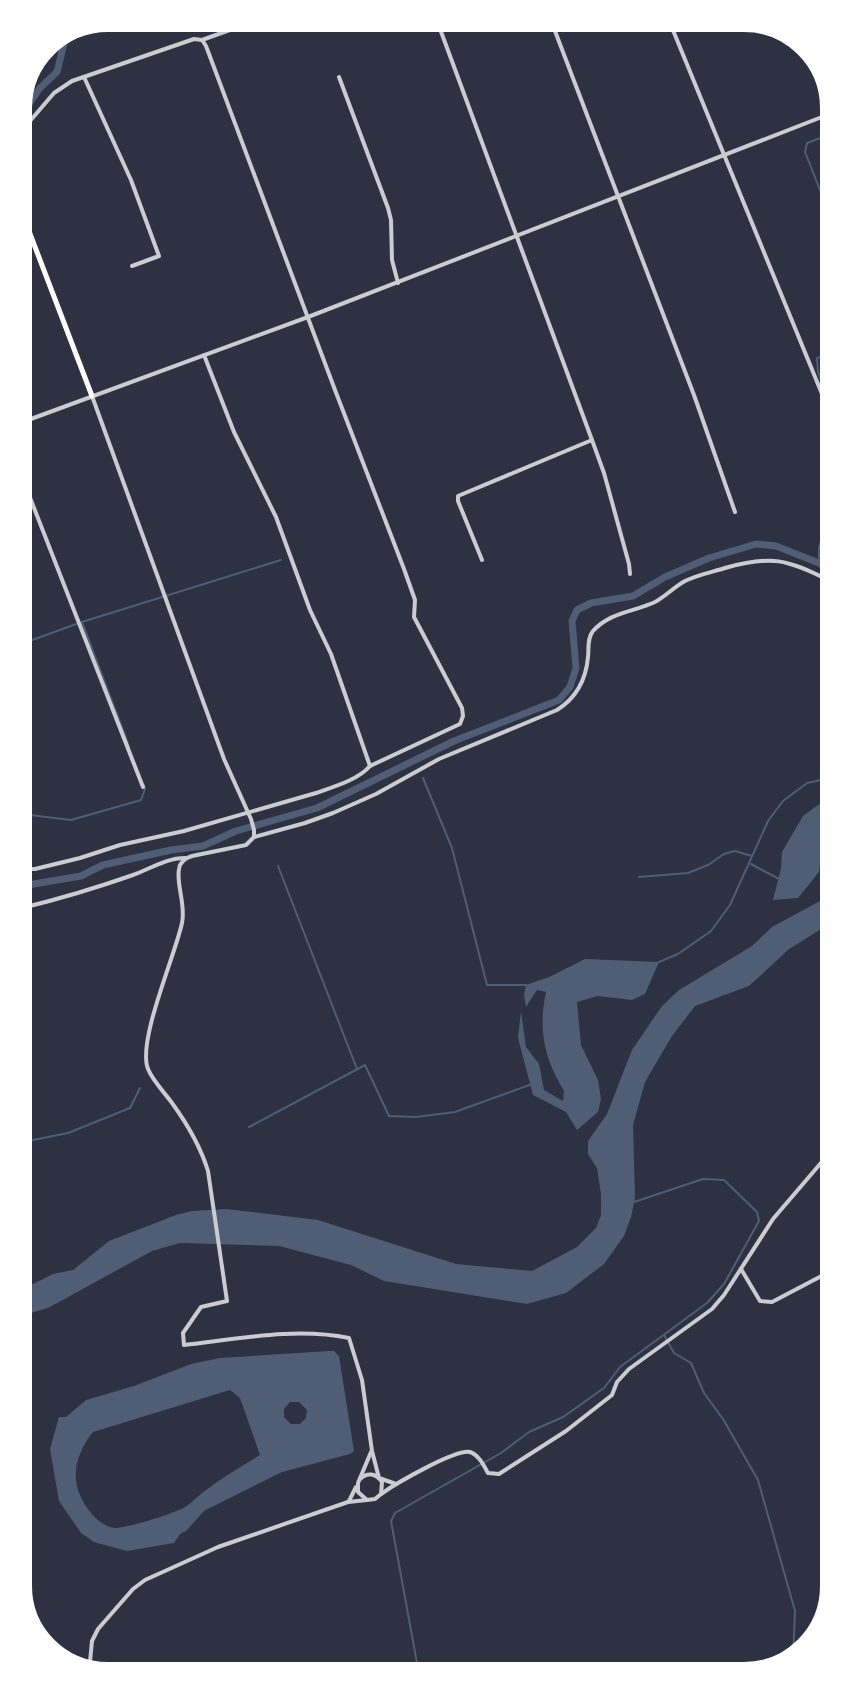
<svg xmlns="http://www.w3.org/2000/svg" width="852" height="1695" viewBox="0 0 852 1695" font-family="Helvetica,sans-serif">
  <rect width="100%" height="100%" fill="#2d3142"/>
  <g fill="#4f5d75" fill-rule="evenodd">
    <path d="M830,800L831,839L821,855L819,872L798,898L773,900L781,868L782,852L803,816L818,805Z"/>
    <path d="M831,895V923L789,949L749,986L695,1006L672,1036L645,1082L633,1125L635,1198L631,1217L624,1236L604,1264L566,1293L527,1304L384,1281L351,1265L279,1246L180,1243L152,1251L48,1308L23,1315V1289L53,1274L73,1270L109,1241L176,1215L192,1211L226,1209L318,1220L456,1264L532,1271L577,1247L596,1228L601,1215V1194L597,1168L588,1154V1141L607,1114L632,1050L662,1006L679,990L752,946L772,927Z"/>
    <path d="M585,959L659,962L645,994L632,1000L598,996L577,1002L581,1045L598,1080L601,1099L598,1112L577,1130L566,1112L533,1095L518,1038L521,1011L526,1047L539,1064L544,1090L563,1101L564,1091C544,1058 538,1030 546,992L537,990L526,1007L524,995L526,985L549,977Z"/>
    <path d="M329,1351H334L339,1356L354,1451L350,1454L282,1472L204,1511L186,1531L180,1534L174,1543L127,1551L94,1542L81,1533L59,1501L50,1449L59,1417H66L86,1400L134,1386L191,1364L220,1358ZM230,1390L240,1398L260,1455C242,1466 223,1477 206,1490C199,1495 193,1502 185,1507C176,1513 127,1528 115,1528C100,1527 85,1508 80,1495C70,1472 79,1450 93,1432ZM290,1402H299L307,1410L306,1418L300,1424H291L284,1417V1409Z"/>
  </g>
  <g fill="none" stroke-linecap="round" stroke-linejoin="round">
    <g stroke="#4f5d75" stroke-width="2">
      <path d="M828,135L807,143L805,152L828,210"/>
      <path d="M829,354L817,358L818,372L829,402"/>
      <path d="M819,563V547L829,518"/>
      <path d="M82,622L129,746"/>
      <path d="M21,644L82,622L281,560"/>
      <path d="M423,778L452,848L487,985H526"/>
      <path d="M30,815L71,820L141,800L145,789L144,785"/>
      <path d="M749,863L779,879"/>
      <path d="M278,866L357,1069"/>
      <path d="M639,877L688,873L708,865L724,854L735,851L752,856"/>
      <path d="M659,962L678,954L711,931L730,905L768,821L783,801L807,783L830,778"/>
      <path d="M249,1127L365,1065L389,1116L416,1117L455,1112L532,1084"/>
      <path d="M23,1142L68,1133L130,1108L140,1088"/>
      <path d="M664,1335L674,1353L691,1363L704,1393L723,1419L758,1480L795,1611L793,1658"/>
      <path d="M419,1674L391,1521L395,1513L501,1453L529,1432L563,1417L604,1388L620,1367L707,1303L724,1284L759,1221L757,1212L724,1180L703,1179L634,1202"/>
    </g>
    <g stroke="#4f5d75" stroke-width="7">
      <path d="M18,119L40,88L57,72L66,35"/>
      <path d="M22,886L81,876L103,865L171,850L203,846L236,831L317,808L454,741L559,700L570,687L576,668L572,621L577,610L591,603L633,596L665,577L709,558L756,544L776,546L819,563L829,571"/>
    </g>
    <g stroke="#caccd0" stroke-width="4">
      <path d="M436,18L592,440L604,473L629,564L630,574"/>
      <path d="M550,18L694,395L735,512"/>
      <path d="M668,18L829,411"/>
      <path d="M806,46L827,97"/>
      <path d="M84,77L131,180L159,256L132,266"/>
      <path d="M339,77L388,208L391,220L392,260L398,283"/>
      <path d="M18,135L54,93L72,81L194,39L202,40L263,18"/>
      <path d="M204,355L234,432L276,517L310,610L331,654L370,766"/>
      <path d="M92,396L224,759L251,819L254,830V837L246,845L192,856C185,858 180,862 179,869C176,885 186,904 182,923C175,956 137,1041 148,1069C153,1081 164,1092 172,1103C188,1125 200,1145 208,1171L227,1301L201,1307L183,1333L184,1345C238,1339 295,1327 349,1338L362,1380L372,1451L379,1478L396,1484"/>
      <path d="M20,423L308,317L827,115"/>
      <path d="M20,472L143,787"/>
      <path d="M482,560L458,501V496L592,440"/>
      <path d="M254,837L305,823L333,813L376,794L439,759L557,710C576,698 586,680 588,657C589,649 587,638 593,631C610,612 634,612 655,602C666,596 674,587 685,581C697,575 712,572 725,568C771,555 787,559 830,581"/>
      <path d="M21,869H35L80,858L120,845L184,831L316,793C333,787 358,780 370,766L460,724L463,716L462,708L414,617L415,600L404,569L335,390L206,46L202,40"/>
      <path d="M22,908C59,899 96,888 133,875C150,869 166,858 185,858"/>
      <path d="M741,1269L760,1301L772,1302L833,1270"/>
      <path d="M360,1479C367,1472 376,1473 382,1482L381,1494L375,1499L367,1500L358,1492V1483L371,1452"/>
      <path d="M381,1494C395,1484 455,1449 470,1452C479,1455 484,1466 488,1473L499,1474L566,1431L612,1395L617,1382L629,1369L712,1309L724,1295L773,1219L832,1150"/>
      <path d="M349,1501L356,1487"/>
      <path d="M89,1672L92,1641L98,1629L133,1589L145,1580L218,1547L348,1502L367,1500"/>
    </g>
    <path stroke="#fff" stroke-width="5" d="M19,205L92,396"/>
  </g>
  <path d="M0 0H852V1695H0ZM108 28H744A80 80 0 0 1 824 108V1586A80 80 0 0 1 744 1666H108A80 80 0 0 1 28 1586V108A80 80 0 0 1 108 28Z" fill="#fff" fill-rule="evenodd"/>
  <path fill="none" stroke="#fff" stroke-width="8" d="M108 28H744A80 80 0 0 1 824 108V1586A80 80 0 0 1 744 1666H108A80 80 0 0 1 28 1586V108A80 80 0 0 1 108 28Z"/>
</svg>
